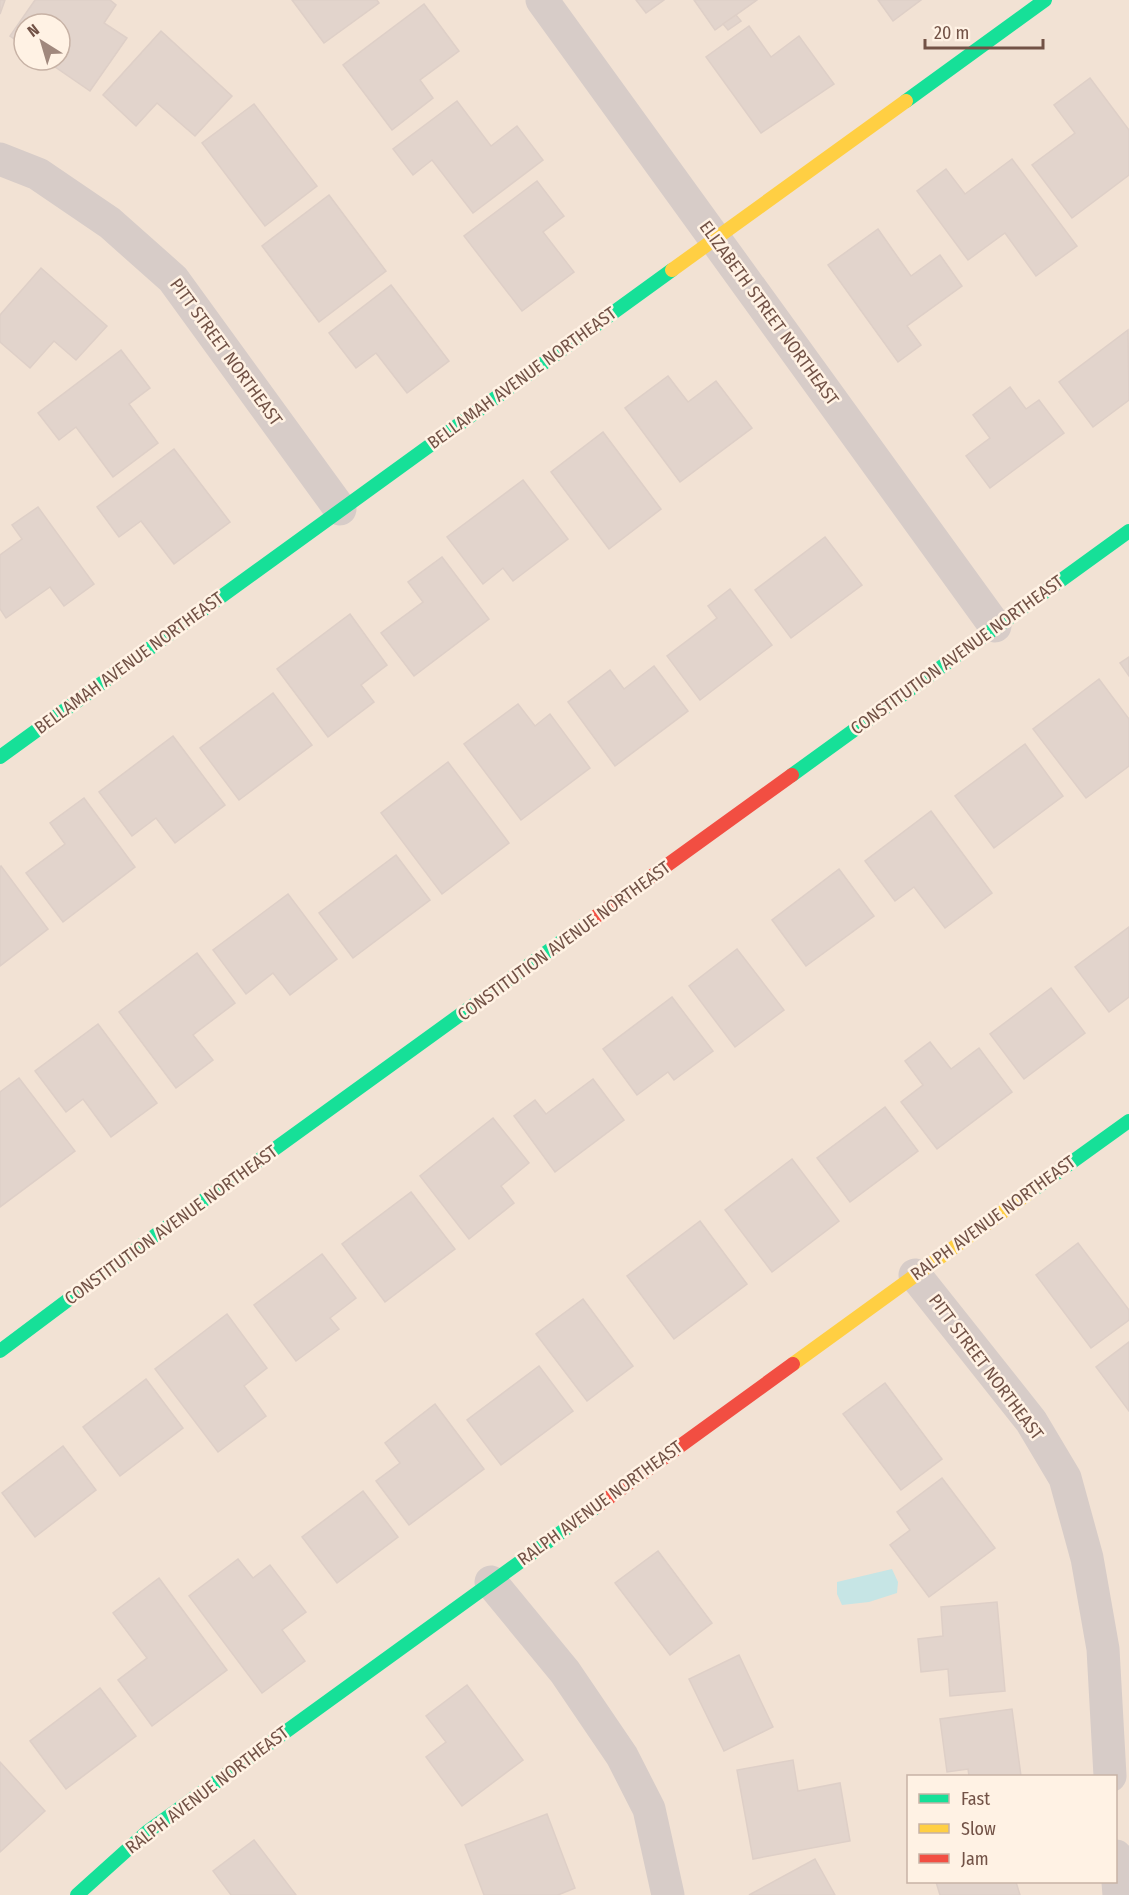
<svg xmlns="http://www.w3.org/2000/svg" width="1129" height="1895" viewBox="0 0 1129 1895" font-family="'Fira Sans Condensed',sans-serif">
  <rect width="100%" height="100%" fill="#f6ede4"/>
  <path fill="#f2e2d4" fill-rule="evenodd" d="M0,0H1129V1895H0ZM24,24H60V60H24ZM908,1776H1116V1882H908Z"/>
  <path fill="#c6e5e5" d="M892,1569L898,1582L897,1593L869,1602L842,1605L837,1594V1582Z"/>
  <g fill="#e2d4cc" stroke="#decfc7" stroke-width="1.5">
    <path d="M0,0H5L0,14Z"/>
    <path d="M35,0H110L116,5L104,23L127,38L90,91L45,60H60V24H24V46L10,36Z"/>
    <path d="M292,0H377L379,3L324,43Z"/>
    <path d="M636,0H664L646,13Z"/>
    <path d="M694,0H757L715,30Z"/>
    <path d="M878,0H921L893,21Z"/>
    <path d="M424,4L459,51L420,80L433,98L392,130L343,65Z"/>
    <path d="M736,15L741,21L728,30L723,24Z"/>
    <path d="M749,26L771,57L799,36L834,84L761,133L706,57Z"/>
    <path d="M161,31L232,96L195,136L157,103L136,126L103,95Z"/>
    <path d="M1090,78L1129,130V175L1072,218L1032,165L1075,133L1054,105Z"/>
    <path d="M457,101L491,146L517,126L543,160L473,213L432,160L413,175L393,149Z"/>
    <path d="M254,104L317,186L265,226L202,143Z"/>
    <path d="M1012,159L1077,246L1036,276L1005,233L968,260L917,191L946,169L965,194Z"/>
    <path d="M537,181L564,216L543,232L574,272L522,311L464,236Z"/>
    <path d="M329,195L386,271L319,322L262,246Z"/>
    <path d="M878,229L911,276L940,255L962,286L907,326L921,345L898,362L828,265Z"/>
    <path d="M41,268L107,326L76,360L54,341L30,368L0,342V315Z"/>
    <path d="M391,285L449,361L407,393L376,353L356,368L329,333Z"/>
    <path d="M1128,330L1129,400L1093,427L1059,382Z"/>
    <path d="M121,350L150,388L129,404L158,443L113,477L76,427L59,440L38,413Z"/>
    <path d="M668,376L688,402L716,381L752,428L680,482L625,408Z"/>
    <path d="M1010,387L1026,409L1039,400L1064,433L990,488L966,456L990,438L973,415Z"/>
    <path d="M603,432L661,509L609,549L551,472Z"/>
    <path d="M174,449L230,522L174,564L141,521L119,537L97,507Z"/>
    <path d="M523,480L568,539L513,581L503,568L483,584L447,537Z"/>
    <path d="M38,507L94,584L64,606L50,587L6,618L0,609V555L22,539L12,525Z"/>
    <path d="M825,537L862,585L791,638L755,590Z"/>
    <path d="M442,557L489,619L414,676L381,633L423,602L408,582Z"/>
    <path d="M730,589L772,645L700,700L667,656L717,618L708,606Z"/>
    <path d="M350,614L387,665L361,685L374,702L328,737L277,669Z"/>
    <path d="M1129,657V676L1120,663Z"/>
    <path d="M654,666L688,711L615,766L568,702L610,670L624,689Z"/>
    <path d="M1099,679L1129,719V766L1086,798L1033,729Z"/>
    <path d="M273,693L312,745L239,800L200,748Z"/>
    <path d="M518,704L535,726L550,714L590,768L521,820L464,744Z"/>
    <path d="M173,736L225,805L175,843L156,818L132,836L99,792Z"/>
    <path d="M1025,744L1063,796L994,848L955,796Z"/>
    <path d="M448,762L509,843L442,894L381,813Z"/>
    <path d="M84,798L135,867L63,922L26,873L65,844L50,823Z"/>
    <path d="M931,811L992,893L945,928L914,887L895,901L865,861Z"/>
    <path d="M396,855L430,900L353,958L319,913Z"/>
    <path d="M1,866L48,929L0,966V867Z"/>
    <path d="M839,869L874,916L806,966L772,920Z"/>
    <path d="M288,894L337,959L290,995L273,973L246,994L213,950Z"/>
    <path d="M1129,927V997L1109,1012L1075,967Z"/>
    <path d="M737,949L784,1010L735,1047L689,986Z"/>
    <path d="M197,953L235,1003L193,1035L213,1060L176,1088L119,1012Z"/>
    <path d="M1051,988L1085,1033L1024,1079L990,1034Z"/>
    <path d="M672,997L713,1051L674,1080L668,1072L637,1095L603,1049Z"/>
    <path d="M98,1024L157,1103L111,1137L83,1099L66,1112L35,1071Z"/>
    <path d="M930,1042L951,1069L979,1048L1012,1092L937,1149L901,1102L923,1085L905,1061Z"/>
    <path d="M19,1078L75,1151L0,1207V1092Z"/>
    <path d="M593,1079L624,1120L555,1172L514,1116L535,1100L546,1114Z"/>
    <path d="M885,1107L918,1151L850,1202L817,1158Z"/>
    <path d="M493,1118L529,1163L501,1186L514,1203L469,1239L420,1176Z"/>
    <path d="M792,1159L839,1221L772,1272L725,1210Z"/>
    <path d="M411,1192L455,1249L385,1302L342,1244Z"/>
    <path d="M700,1221L747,1284L674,1339L627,1276Z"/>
    <path d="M1078,1243L1129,1310V1320L1091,1348L1036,1275Z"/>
    <path d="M322,1254L356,1298L330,1318L339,1329L296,1361L254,1305Z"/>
    <path d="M583,1299L633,1366L587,1401L536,1334Z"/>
    <path d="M227,1314L267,1368L244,1386L266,1416L218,1452L155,1369Z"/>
    <path d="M1129,1342V1411L1096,1367Z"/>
    <path d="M539,1366L573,1411L501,1465L467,1420Z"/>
    <path d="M146,1379L183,1428L120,1476L83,1427Z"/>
    <path d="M885,1383L942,1459L901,1490L843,1414Z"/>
    <path d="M435,1404L484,1469L409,1525L376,1481L400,1463L385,1443Z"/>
    <path d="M63,1446L96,1490L35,1537L2,1493Z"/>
    <path d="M942,1478L995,1548L929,1597L890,1545L910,1530L897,1512Z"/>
    <path d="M363,1491L398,1537L337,1583L302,1537Z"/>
    <path d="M658,1551L712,1623L670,1655L615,1583Z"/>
    <path d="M238,1559L253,1578L270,1565L306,1612L282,1630L305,1661L262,1693L189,1596Z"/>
    <path d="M159,1578L227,1670L152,1726L118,1680L147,1658L113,1613Z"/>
    <path d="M997,1602L1005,1691L950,1696L948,1669L921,1672L918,1639L943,1636L941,1607Z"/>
    <path d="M739,1655L773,1727L724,1751L689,1679Z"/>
    <path d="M467,1685L523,1760L462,1806L426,1757L446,1742L426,1716Z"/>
    <path d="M100,1688L136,1736L66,1789L30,1741Z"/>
    <path d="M1012,1709L1021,1776H969L968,1769L947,1772L940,1719Z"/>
    <path d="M793,1760L798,1791L840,1783L850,1841L753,1859L737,1770Z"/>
    <path d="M0,1762L45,1811L0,1852Z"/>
    <path d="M547,1814L575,1888L558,1895H484L465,1845Z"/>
    <path d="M254,1840L296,1895H231L213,1871Z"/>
    <path d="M815,1859L835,1895H749Z"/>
    <path d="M936,1882H1016L1020,1895H940Z"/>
  </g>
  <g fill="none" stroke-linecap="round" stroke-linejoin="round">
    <g stroke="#d7ccc8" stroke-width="33">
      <path d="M542,0L995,626"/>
      <path d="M0,159L38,174L110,223L173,279L340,509"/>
      <path d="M915,1275L1031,1421L1065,1478L1087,1558L1103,1649L1110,1776"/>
      <path d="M491,1582L565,1672L622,1756L649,1809L668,1895"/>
      <path d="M1116,1856L1119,1895"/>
    </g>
    <g stroke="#16e098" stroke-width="14">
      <path d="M906,101L1045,0"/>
      <path d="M0,757L672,270"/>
      <path d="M792,775L1129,531"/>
      <path d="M1033,1190L1129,1121"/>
      <path d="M0,1351L128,1255L587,923"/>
      <path d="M77,1895L147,1832L596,1507"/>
    </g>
    <g stroke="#ffcf43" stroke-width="14">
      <path d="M672,270L906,101"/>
      <path d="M793,1364L1033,1190"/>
    </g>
    <g stroke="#f24e42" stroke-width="14">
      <path d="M587,923L792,775"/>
      <path d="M596,1507L793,1364"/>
    </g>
  </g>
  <g text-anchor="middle" stroke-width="5" stroke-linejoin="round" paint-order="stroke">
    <g font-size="18" fill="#725246" stroke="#fff2e4">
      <text transform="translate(769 313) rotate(54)" y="6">ELIZABETH STREET NORTHEAST</text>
      <text transform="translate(226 352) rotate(54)" y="6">PITT STREET NORTHEAST</text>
      <text transform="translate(522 378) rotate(-36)" y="6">BELLAMAH AVENUE NORTHEAST</text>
      <text transform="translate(957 655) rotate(-36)" y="6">CONSTITUTION AVENUE NORTHEAST</text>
      <text transform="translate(129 663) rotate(-36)" y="6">BELLAMAH AVENUE NORTHEAST</text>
      <text transform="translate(564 941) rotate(-36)" y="6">CONSTITUTION AVENUE NORTHEAST</text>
      <text transform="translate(993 1218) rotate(-36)" y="6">RALPH AVENUE NORTHEAST</text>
      <text transform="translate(171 1225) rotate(-36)" y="6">CONSTITUTION AVENUE NORTHEAST</text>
      <text transform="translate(986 1367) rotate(53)" y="6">PITT STREET NORTHEAST</text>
      <text transform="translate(600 1503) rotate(-36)" y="6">RALPH AVENUE NORTHEAST</text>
      <text transform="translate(207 1790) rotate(-37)" y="6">RALPH AVENUE NORTHEAST</text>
    </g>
  </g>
  <rect x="907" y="1775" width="210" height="108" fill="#fff2e4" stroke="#c7b2a5" stroke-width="1.5"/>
  <rect x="919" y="1794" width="30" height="9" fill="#16e098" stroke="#c7b2a5" stroke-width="1.5"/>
  <text x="961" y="1805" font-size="18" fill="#725246">Fast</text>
  <rect x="919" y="1824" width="30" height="9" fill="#ffcf43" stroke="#c7b2a5" stroke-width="1.5"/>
  <text x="961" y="1835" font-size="18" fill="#725246">Slow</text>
  <rect x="919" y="1854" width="30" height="9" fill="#f24e42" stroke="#c7b2a5" stroke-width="1.5"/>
  <text x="961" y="1865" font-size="18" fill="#725246">Jam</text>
  <g transform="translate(42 42) rotate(323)"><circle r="28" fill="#fff2e4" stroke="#c7b2a5" stroke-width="1.5"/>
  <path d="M0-4.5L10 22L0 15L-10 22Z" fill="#a0887d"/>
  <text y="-9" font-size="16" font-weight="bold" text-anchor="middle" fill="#725246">N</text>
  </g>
  <path d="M925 39v9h118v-9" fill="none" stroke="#725246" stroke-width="3"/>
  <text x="934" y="39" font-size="18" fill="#725246" stroke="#fff2e4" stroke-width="4.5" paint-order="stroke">20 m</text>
</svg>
